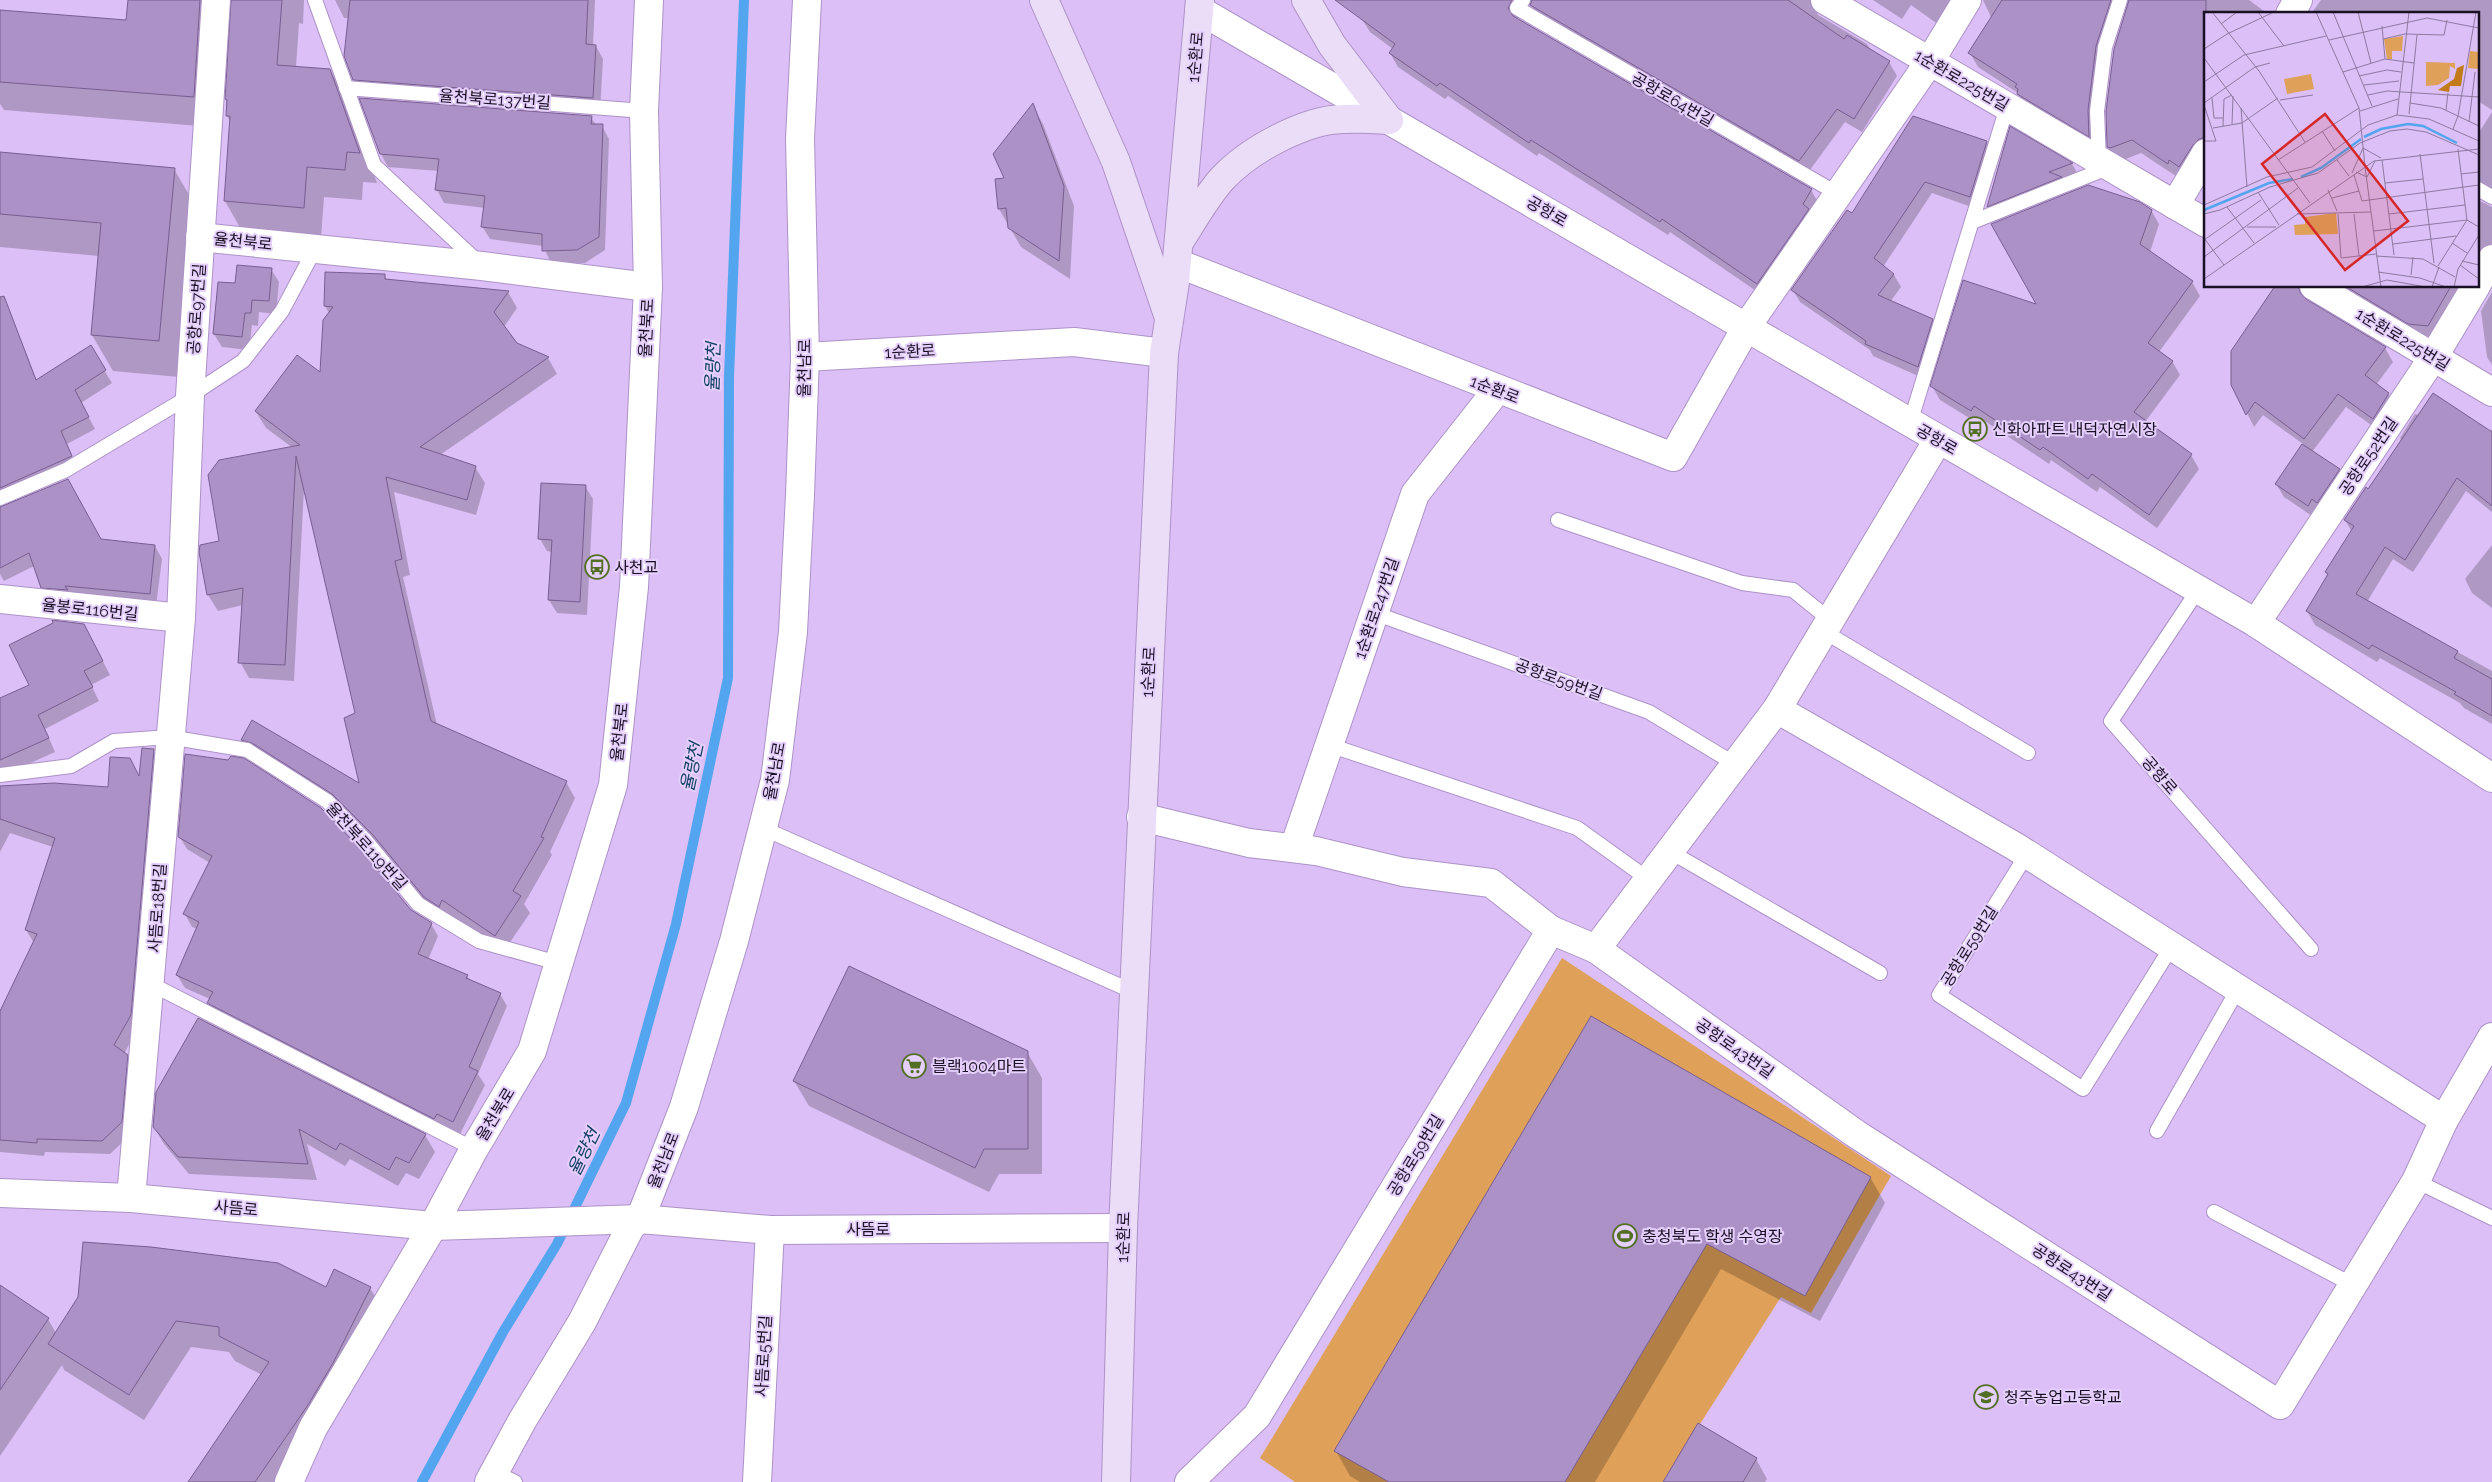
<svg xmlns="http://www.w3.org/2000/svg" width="2492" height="1482" viewBox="0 0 2492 1482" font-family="Raleway,'Noto Sans KR',sans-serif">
  <rect width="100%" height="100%" fill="#dbbff6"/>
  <path fill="#dfa059" d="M1562,958L1891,1176L1811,1313L1781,1297L1663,1482H1295L1260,1458Z"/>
  <g fill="#0003">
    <path d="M129,0H304L303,24L299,23L296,67L330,70L347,101L377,183L363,182L362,200L324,197L321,238L242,231L225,201L231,122L227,116L226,99L232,15L227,16L211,127L4,110L0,104V11L128,21Z"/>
    <path d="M335,0H595L593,46H596L603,59L600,111L362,92L354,79L349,18H344Z"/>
    <path d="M1350,0H1811L1818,15L1867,44L1871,51L1889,62L1897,76L1862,132L1845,122L1807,174L1539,19L1531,5L1524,8L1517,19L1811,190L1819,204L1765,297L1670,232L1668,235L1539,153L1537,156L1448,96L1445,99L1398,67L1390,53L1393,49L1370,32Z"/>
    <path d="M1873,0H1957L1939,25L1911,5L1902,19Z"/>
    <path d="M1983,0H2249L2268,14H2206V153L2188,180L2177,172L2176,176L2141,153L2118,162L2108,147L2129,5H2126L2104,59L2096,149L2026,108L2018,93L1978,67L1970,53L1991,17Z"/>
    <path d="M2321,0H2492V110L2478,101V14H2311Z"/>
    <path d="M1032,105L1043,124L1074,206L1070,279L1021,247L999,209L1006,179Z"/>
    <path d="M2492,112V196L2481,195L2478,200V134Z"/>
    <path d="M591,117L596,125L602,126L609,139L605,250L585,263H551L543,246L490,239L482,226L485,208L444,203L437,190L439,171L388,167L381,154Z"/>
    <path d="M2011,128L2072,164L2079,176L1995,219L1988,207Z"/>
    <path d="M1987,142L1994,155L1977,209L1932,193L1883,267L1894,275L1901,287L1890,302L1932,320L1939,332L1925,379L1873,356L1870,350L1800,302L1793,290L1852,215Z"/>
    <path d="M0,154L174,169L195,205L179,377L113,371L92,335L99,256L0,247Z"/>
    <path d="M2478,200L2492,207V259L2478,268Z"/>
    <path d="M2151,210L2159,224L2150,252L2192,282L2200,296L2159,352L2172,361L2180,375L2145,422L2191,455L2199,469L2157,528L2100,487L2097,492L2051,460L2049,464L1982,419L1979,424L1940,400L1932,386L2039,306Z"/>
    <path d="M271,269L279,282L276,314L259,312L258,326L252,325L249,350L222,347L214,334L220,283L236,285Z"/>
    <path d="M385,276L387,280L508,292L517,308L504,327L516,344L548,358L557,374L440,455L475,467L485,483L476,515L394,492L410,575L403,577L437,725L566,782L575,798L550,852L552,855L524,904L530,913L504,951L451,916L448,922L434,913L342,810L252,756L243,740L252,722L361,785L356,713L304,488L294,681L249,678L240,662L243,605L218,611L208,595L221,542L293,448L266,428L256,412L321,375L329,313L325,306Z"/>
    <path d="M2278,286H2314L2308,292L2305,300L2385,348L2393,362L2376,385L2389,395L2397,408L2381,432L2346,407L2312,452L2339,470L2346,483L2315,518L2284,497L2276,484L2303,444L2263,415L2254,427L2233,385Z"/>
    <path d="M2331,286H2467L2436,339L2417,337Z"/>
    <path d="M2492,292V365L2487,357L2481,311Z"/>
    <path d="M0,314L14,327L21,340L37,381L90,347L112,383L81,403L95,429L67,444L78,469L0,505Z"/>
    <path d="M2415,414L2489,432L2492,429V512L2466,491L2413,572L2393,559L2367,602L2492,671V724L2464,708L2460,703L2380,658L2377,662L2315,625L2307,611L2328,576L2326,572L2352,532L2345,520L2369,490L2402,442L2400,438Z"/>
    <path d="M585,486L593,499L587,615L557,613L549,600L552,552L547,551L540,539Z"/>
    <path d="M0,507L100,541L155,546L162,559L156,606L49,600L34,566L4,581L0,574Z"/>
    <path d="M2492,545V608L2472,593L2465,579Z"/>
    <path d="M84,625L110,675L91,685L99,701L45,729L55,752L4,775H0V699L31,686Z"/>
    <path d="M153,751L161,764L138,1028L124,1054L135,1070L129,1136L110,1154L45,1152L44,1156L0,1152V1014L34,943L26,930L53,847L10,833L0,852V787L109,788L140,779Z"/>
    <path d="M179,836L410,911L431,924L438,936L428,960L467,976L470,980L500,994L507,1006L478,1074L485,1085L460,1134L216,1015L208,1003L210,999L185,988L177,975L198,929L192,927L185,914L210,863L187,849Z"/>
    <path d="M1592,1018L1870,1177L1885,1203L1820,1321L1721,1269L1595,1482H1360L1350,1476L1336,1451Z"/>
    <path d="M1027,1052L1042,1078V1174H999L989,1192L809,1106L794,1081Z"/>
    <path d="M157,1092L425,1135L435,1152L419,1179L406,1173L398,1186L350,1159L345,1166L307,1144L317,1180L189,1174L164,1144L154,1127Z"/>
    <path d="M370,1288L385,1313L288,1482H189L262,1375L235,1361L229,1352L191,1347L144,1420L64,1370L62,1365L0,1456V1296L48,1319L56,1333L326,1289Z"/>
    <path d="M1756,1459L1767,1479L1765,1482H1664Z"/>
  </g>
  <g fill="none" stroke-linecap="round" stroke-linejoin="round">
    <path stroke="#52a5ee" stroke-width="10" d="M422,1482L503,1332L557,1244L626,1103L676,924L728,678L729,377L744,0"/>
  </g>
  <g fill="#ac91c6" stroke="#785e90">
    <path d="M128,0H200L194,97L0,82V10L126,20Z"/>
    <path d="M231,0H282L277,65L330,69L360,153L347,152L345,170L307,167L304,208L224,201L230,116H226L227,100L225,99Z"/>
    <path d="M350,0H588L586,44L596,45L593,98L353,80L344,56Z"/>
    <path d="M1335,0H1512L1508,8L1513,16L1812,189L1803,204L1809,209L1757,284L1662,219L1660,222L1531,140L1529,143L1440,83L1437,86L1389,53L1395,44Z"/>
    <path d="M1532,0H1788L1844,39L1847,35L1890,61L1854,119L1837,109L1799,161L1530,5Z"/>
    <path d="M2002,0H2111L2096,46L2088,110L2089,137L2017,94L2018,89L2015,87L2017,84L1968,53Z"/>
    <path d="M2129,0H2206V137L2199,139L2193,145L2179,167L2169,160L2168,164L2132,140L2110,148L2107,147L2106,111L2114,49Z"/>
    <path d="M359,98L592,116L591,124H603L599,237L577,250L542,251V234L481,227L485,196L435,190L439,159L380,154Z"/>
    <path d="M1033,103L1064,186L1059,261L1008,228L1006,208L998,209L995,179L1004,178L993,154Z"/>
    <path d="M1913,116L1987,141L1970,197L1925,182L1874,258L1894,274L1878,295L1933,319L1918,367L1865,344L1866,341L1791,290L1847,210L1852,213Z"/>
    <path d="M2010,126L2073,163L2049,172L2062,177L1987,207Z"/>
    <path d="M0,152L175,168L159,341L91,335L101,223L0,214Z"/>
    <path d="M2088,185L2140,202L2152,210L2140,244L2193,281L2148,343L2173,361L2134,412L2192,454L2149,515L2092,474L2088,479L2043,447L2040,450L1974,406L1971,411L1930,386L1963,280L2036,304L1991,224Z"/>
    <path d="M237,265L272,268L269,301L252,300L251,313H245L242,337L213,334L218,282L235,283Z"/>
    <path d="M325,272L385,274V279L509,291L494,312L517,343L549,357L420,447L476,466L467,500L386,477L402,559L395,561L431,721L567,781L541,837L544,838L513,891L521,896L495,936L442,900L439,907L424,897L373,835L332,794L252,743L241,740L252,720L359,783L344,718L355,713L296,456L285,665L238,663L243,588L207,595L199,552L200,545L219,541L208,475L219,460L300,445L255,411L297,355L320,372L323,320L333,307L324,306Z"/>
    <path d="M2275,286H2298L2301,294L2306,299L2386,347L2365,375L2389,393L2373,419L2338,394L2304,439L2255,402L2246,415L2231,385V351Z"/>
    <path d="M2345,286H2451L2428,326L2408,324Z"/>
    <path d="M4,296L36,380L91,345L106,370L75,390L89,417L61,431L72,456L0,488V297Z"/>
    <path d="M2433,393L2492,432V506L2457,478L2405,560L2385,547L2356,594L2458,651L2454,658L2492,679V716L2454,694L2456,692L2372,645L2369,649L2306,611L2328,574L2325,572L2354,526L2344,520L2366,487L2368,489Z"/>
    <path d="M2302,444L2340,469L2317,503L2312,499L2308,506L2275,484Z"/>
    <path d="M68,479L101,539L155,545L150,594L65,586L68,590L41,588L29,553L0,568V507Z"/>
    <path d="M541,483L586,485L580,602L548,600L552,540L538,539Z"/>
    <path d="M52,620L84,624L103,661L84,671L93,687L38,715L49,738L0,760V698L29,685L9,645L53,623Z"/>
    <path d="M142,748L154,749L131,1015L114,1045L128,1055L122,1122L102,1141L37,1139V1143L0,1140V1011L37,934L25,930L55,838L0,819V786L54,783L108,787L110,757L130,758L139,776Z"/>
    <path d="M185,754L228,760L231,756L244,758L321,808L359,847L411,910L432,923L418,954L468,975L466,978L501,993L469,1067L478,1071L453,1122L437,1114L434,1119L207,1003L213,992L176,975L199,922L183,914L212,856L178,837Z"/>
    <path d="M849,966L1028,1051V1149H984L975,1168L793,1081Z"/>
    <path d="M1591,1016L1871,1177L1805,1296L1707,1244L1565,1482H1389L1334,1451Z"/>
    <path d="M198,1018L426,1134L409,1163L396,1157L389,1170L340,1143L336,1150L299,1129L308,1164L178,1157L153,1127L156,1092Z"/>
    <path d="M83,1242L151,1247L278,1263L326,1287L334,1269L371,1287L333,1363L308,1405L255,1482H188L269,1362L219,1336V1327L176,1321L129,1395L48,1344L78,1297Z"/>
    <path d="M0,1285L49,1318L0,1390Z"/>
    <path d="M1698,1423L1757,1458L1743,1482H1663Z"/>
  </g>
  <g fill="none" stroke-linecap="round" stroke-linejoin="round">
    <g stroke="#ad92c7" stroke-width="16">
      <g id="service">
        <path d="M315,0L374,165L478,262"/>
        <path d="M1523,0L1517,8L1838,194"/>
        <path d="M346,88L644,111"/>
        <path d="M2099,160L2097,111L2105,47L2120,0"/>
        <path d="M2478,189L2492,197"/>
        <path d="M1972,222L2110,167"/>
        <path d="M1910,423L2007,107"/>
        <path d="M0,498L66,470L190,396L243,361L282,311L315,249"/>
        <path d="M1558,520L1742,583L1793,590L1830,620"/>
        <path d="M2198,590L2111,721L2311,949"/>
        <path d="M1374,613L1649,712L1735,764"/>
        <path d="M1823,631L2028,753"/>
        <path d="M1329,745L1577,828L1648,879"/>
        <path d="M0,775L71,766L114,741L169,737L247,750L327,801L366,841L418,904L479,941L558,963"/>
        <path d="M776,834L1134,992"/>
        <path d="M1669,851L1880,973"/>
        <path d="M2027,854L1939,995L2083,1089L2172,946"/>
        <path d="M151,984L474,1149"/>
        <path d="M2157,1131L2238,989"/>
        <path d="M2416,1181L2492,1218"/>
        <path d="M2214,1212L2353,1285"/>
        <path d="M494,1472L515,1482"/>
      </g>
    </g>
    <g stroke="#ad92c7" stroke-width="30">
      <g id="minor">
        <path d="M1825,0L2206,223"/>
        <path d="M2290,14L2298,0"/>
        <path d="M2175,205L2206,153"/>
        <path d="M200,237L482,266L648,287"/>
        <path d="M1177,263L1673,457L1747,326L1930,61L1967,0"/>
        <path d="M2478,282L2492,259"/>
        <path d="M2314,286L2492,392"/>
        <path d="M805,357L1074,342L1164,353"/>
        <path d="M0,599L181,618"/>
        <path d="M2256,623L2434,356L2476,286"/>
        <path d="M1777,709L2016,847L2444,1120"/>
        <path d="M1141,817L1249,843L1316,851L1403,872L1491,883L1551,930"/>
        <path d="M1294,848L1415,494L1497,390"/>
        <path d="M1596,949L1856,1134L2280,1405L2416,1181L2444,1120L2492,1037"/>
        <path d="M131,1198L181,618L190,396L216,0"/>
        <path d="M289,1482L313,1428L433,1226L474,1149L532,1051L613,785L634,587L648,287L644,111L649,0"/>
        <path d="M489,1482L522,1421L582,1322L631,1226L640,1219L684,1107L734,941L775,780L793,632L800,495L805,357L800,139L807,0"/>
        <path d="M757,1482L770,1230"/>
        <path d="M1189,1482L1257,1416L1551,930L1596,949L1777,709L1938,440"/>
      </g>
    </g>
    <g stroke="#ad92c7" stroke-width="30">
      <g id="tertiary">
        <path d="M1199,10L2256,623L2492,778"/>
        <path d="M0,1193L131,1198L433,1226L640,1219L770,1230L1123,1228"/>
      </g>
    </g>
    <g stroke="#ad92c7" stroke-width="30">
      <g id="secondary">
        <path d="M1044,0L1116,162L1168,315"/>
        <path d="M1306,0L1332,45L1389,120"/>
        <path d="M1181,239C1194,219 1206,197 1222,179C1249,150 1304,120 1343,119C1358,118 1374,119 1389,120"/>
        <path d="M1116,1482L1123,1228L1164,353L1175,282L1200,0"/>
      </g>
    </g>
    <use href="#service" stroke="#fff" stroke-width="14"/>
    <use href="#minor" stroke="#fff" stroke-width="28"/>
    <use href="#tertiary" stroke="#fff" stroke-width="28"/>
    <use href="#secondary" stroke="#ebddf7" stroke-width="28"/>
  </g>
  <defs>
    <g id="bus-ring" transform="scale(1.25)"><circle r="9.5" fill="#e5cffc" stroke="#526f23" stroke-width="1.5"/><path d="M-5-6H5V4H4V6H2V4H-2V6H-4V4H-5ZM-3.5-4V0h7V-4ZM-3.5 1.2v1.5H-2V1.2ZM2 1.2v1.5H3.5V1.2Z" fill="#526f23"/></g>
    <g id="supermarket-ring" transform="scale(1.25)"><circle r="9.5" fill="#e5cffc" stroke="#526f23" stroke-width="1.5"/><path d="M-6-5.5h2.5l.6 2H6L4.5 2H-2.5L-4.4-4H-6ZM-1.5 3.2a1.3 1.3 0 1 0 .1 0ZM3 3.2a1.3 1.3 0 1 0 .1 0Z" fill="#526f23"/></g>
    <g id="stadium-ring" transform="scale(1.25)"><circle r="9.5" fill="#e5cffc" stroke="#526f23" stroke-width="1.5"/><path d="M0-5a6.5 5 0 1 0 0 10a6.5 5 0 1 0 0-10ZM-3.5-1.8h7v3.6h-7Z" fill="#526f23"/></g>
    <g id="school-ring" transform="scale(1.25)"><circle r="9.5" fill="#e5cffc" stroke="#526f23" stroke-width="1.5"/><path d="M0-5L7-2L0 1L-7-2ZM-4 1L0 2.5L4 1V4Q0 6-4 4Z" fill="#526f23"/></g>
  </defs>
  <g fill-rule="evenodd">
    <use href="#bus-ring" x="1975" y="429"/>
    <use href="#bus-ring" x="597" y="567"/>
    <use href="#supermarket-ring" x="914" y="1066"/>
    <use href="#stadium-ring" x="1625" y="1236"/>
    <use href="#school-ring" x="1986" y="1397"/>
  </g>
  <g text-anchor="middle" stroke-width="4" stroke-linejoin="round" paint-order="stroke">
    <g font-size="16" fill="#1a1023" stroke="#e5cffc">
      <text transform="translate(1195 57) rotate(-85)" y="6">1순환로</text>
      <text transform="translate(1962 80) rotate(30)" y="6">1순환로225번길</text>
      <text transform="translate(495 99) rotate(4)" y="6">율천북로137번길</text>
      <text transform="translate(1673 99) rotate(30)" y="6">공항로64번길</text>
      <text transform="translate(1547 211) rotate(30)" y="6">공항로</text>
      <text transform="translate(243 241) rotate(6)" y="6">율천북로</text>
      <text transform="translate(196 309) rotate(-86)" y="6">공항로97번길</text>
      <text transform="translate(646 328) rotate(-87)" y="6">율천북로</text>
      <text transform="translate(2403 339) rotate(31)" y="6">1순환로225번길</text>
      <text transform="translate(910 351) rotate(-3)" y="6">1순환로</text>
      <text transform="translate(804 368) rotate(-89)" y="6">율천남로</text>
      <text transform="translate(1495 389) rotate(21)" y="6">1순환로</text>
      <text transform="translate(1937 439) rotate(30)" y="6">공항로</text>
      <text transform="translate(2368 456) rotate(-56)" y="6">공항로52번길</text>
      <text transform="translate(1376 608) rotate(-71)" y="6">1순환로247번길</text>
      <text transform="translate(90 609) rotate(6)" y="6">율봉로116번길</text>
      <text transform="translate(1148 672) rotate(-87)" y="6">1순환로</text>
      <text transform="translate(1559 679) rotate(20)" y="6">공항로59번길</text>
      <text transform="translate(619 732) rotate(-84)" y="6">율천북로</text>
      <text transform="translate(774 771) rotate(-80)" y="6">율천남로</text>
      <text transform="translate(2160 775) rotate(49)" y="6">공항로</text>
      <text transform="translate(367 846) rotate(48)" y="6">율천북로119번길</text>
      <text transform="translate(157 908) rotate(-86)" y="6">사뜸로18번길</text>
      <text transform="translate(1969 946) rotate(-58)" y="6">공항로59번길</text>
      <text transform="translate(1735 1048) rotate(35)" y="6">공항로43번길</text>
      <text transform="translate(495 1114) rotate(-59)" y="6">율천북로</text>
      <text transform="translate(1415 1155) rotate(-59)" y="6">공항로59번길</text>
      <text transform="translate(663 1160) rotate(-69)" y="6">율천남로</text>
      <text transform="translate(236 1208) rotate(5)" y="6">사뜸로</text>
      <text x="868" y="1235">사뜸로</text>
      <text transform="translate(1123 1237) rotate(-88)" y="6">1순환로</text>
      <text transform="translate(2072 1272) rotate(33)" y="6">공항로43번길</text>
      <text transform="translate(763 1356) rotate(-87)" y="6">사뜸로5번길</text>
    </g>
    <g font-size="16" fill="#1a1023" stroke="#e5cffc" text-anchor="start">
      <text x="1992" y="435">신화아파트.내덕자연시장</text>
      <text x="614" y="573">사천교</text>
      <text x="932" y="1072">블랙1004마트</text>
      <text x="1642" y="1242">충청북도 학생 수영장</text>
      <text x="2004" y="1403">청주농업고등학교</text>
    </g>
    <g font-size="18" font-style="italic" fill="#154166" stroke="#e5cffc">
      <text transform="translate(713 367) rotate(-88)" y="6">율량천</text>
      <text transform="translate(692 767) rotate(-78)" y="6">율량천</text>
      <text transform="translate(584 1152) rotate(-64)" y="6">율량천</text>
    </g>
  </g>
  <g transform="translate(2204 12)">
    <rect width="275" height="275" fill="#dbbff6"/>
    <path d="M199,24L198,39H188V47H183L180,27ZM266,39L275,40V57L264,56ZM222,50L251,51V57L246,54L245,66L234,73L222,74ZM107,62L110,77L83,82L80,67ZM132,201L134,222L91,223L90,213L101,212V205Z" fill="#dfa059"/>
    <path d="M260,53L257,74H246L245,80L234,78L250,67L253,56Z" fill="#c27b18"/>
    <path fill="none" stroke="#52a5ee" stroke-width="2.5" d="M160,125L177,117L204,112L219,114L253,131M97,165L117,156L157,127M0,198L65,171L89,167"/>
    <path fill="none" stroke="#8e79a2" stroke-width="1" d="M8,0L55,59L101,130M54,0L80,34M112,0L155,96L161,154M129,0L168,94M154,0L167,51M17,12L33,0M178,14L181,47M179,27L201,22L240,23L243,8M125,28L223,6L275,16M0,37L23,22L70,0M0,46L106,191M139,60L181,47L210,51M155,64L183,58L197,60M0,70L40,43L122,24M160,73L195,69M164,83L183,79L275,85M8,86L10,106H19M76,88L109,83M0,91L51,55L66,51M206,91L237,96L275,114M0,93L12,129H0M37,96L43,175M242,98L244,81M156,99L194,87M205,102L213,23M193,103L205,0M265,110L271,60M28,112L29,84M19,114L20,87L28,83M9,116L38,111L74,86M249,117L254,104L272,0M118,119L131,139M216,142L230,251M74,148L155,96M133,148L145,164M178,148L190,243M161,155L177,275M152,160L163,165L171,149M148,161L159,136L177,146M257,162L275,160M150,163L158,189L275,173M181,171L219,167M124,178L133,199M54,180L75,213M128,186L155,179M0,193L63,165L108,155L164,113L193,103L225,107L275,129M23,195L50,231M0,202L16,198L66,175L114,161L156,131L186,119L203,117L222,120L275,143M93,202L167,200M134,202L137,246L172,242M150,202L155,244M185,202L261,193M43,215H72M170,219L263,208L275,215M0,226L20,253M0,228L57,188M248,231L263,241M189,232L252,224M172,244L219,247L251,265M0,245L94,176M258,249L275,253M256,253L275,267M234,254L263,208L254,137M174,260L216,266L242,275M207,263L209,245M0,267L170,149L275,137M158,275L183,268L222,275M228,275L235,255M250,275L254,257L275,223"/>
    <path fill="#d62828" fill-opacity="0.15" stroke="#d62828" stroke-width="2.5" d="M121,102L204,209L141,258L58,152Z"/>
    <rect width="275" height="275" fill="none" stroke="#1a1023" stroke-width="2.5"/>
  </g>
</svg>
